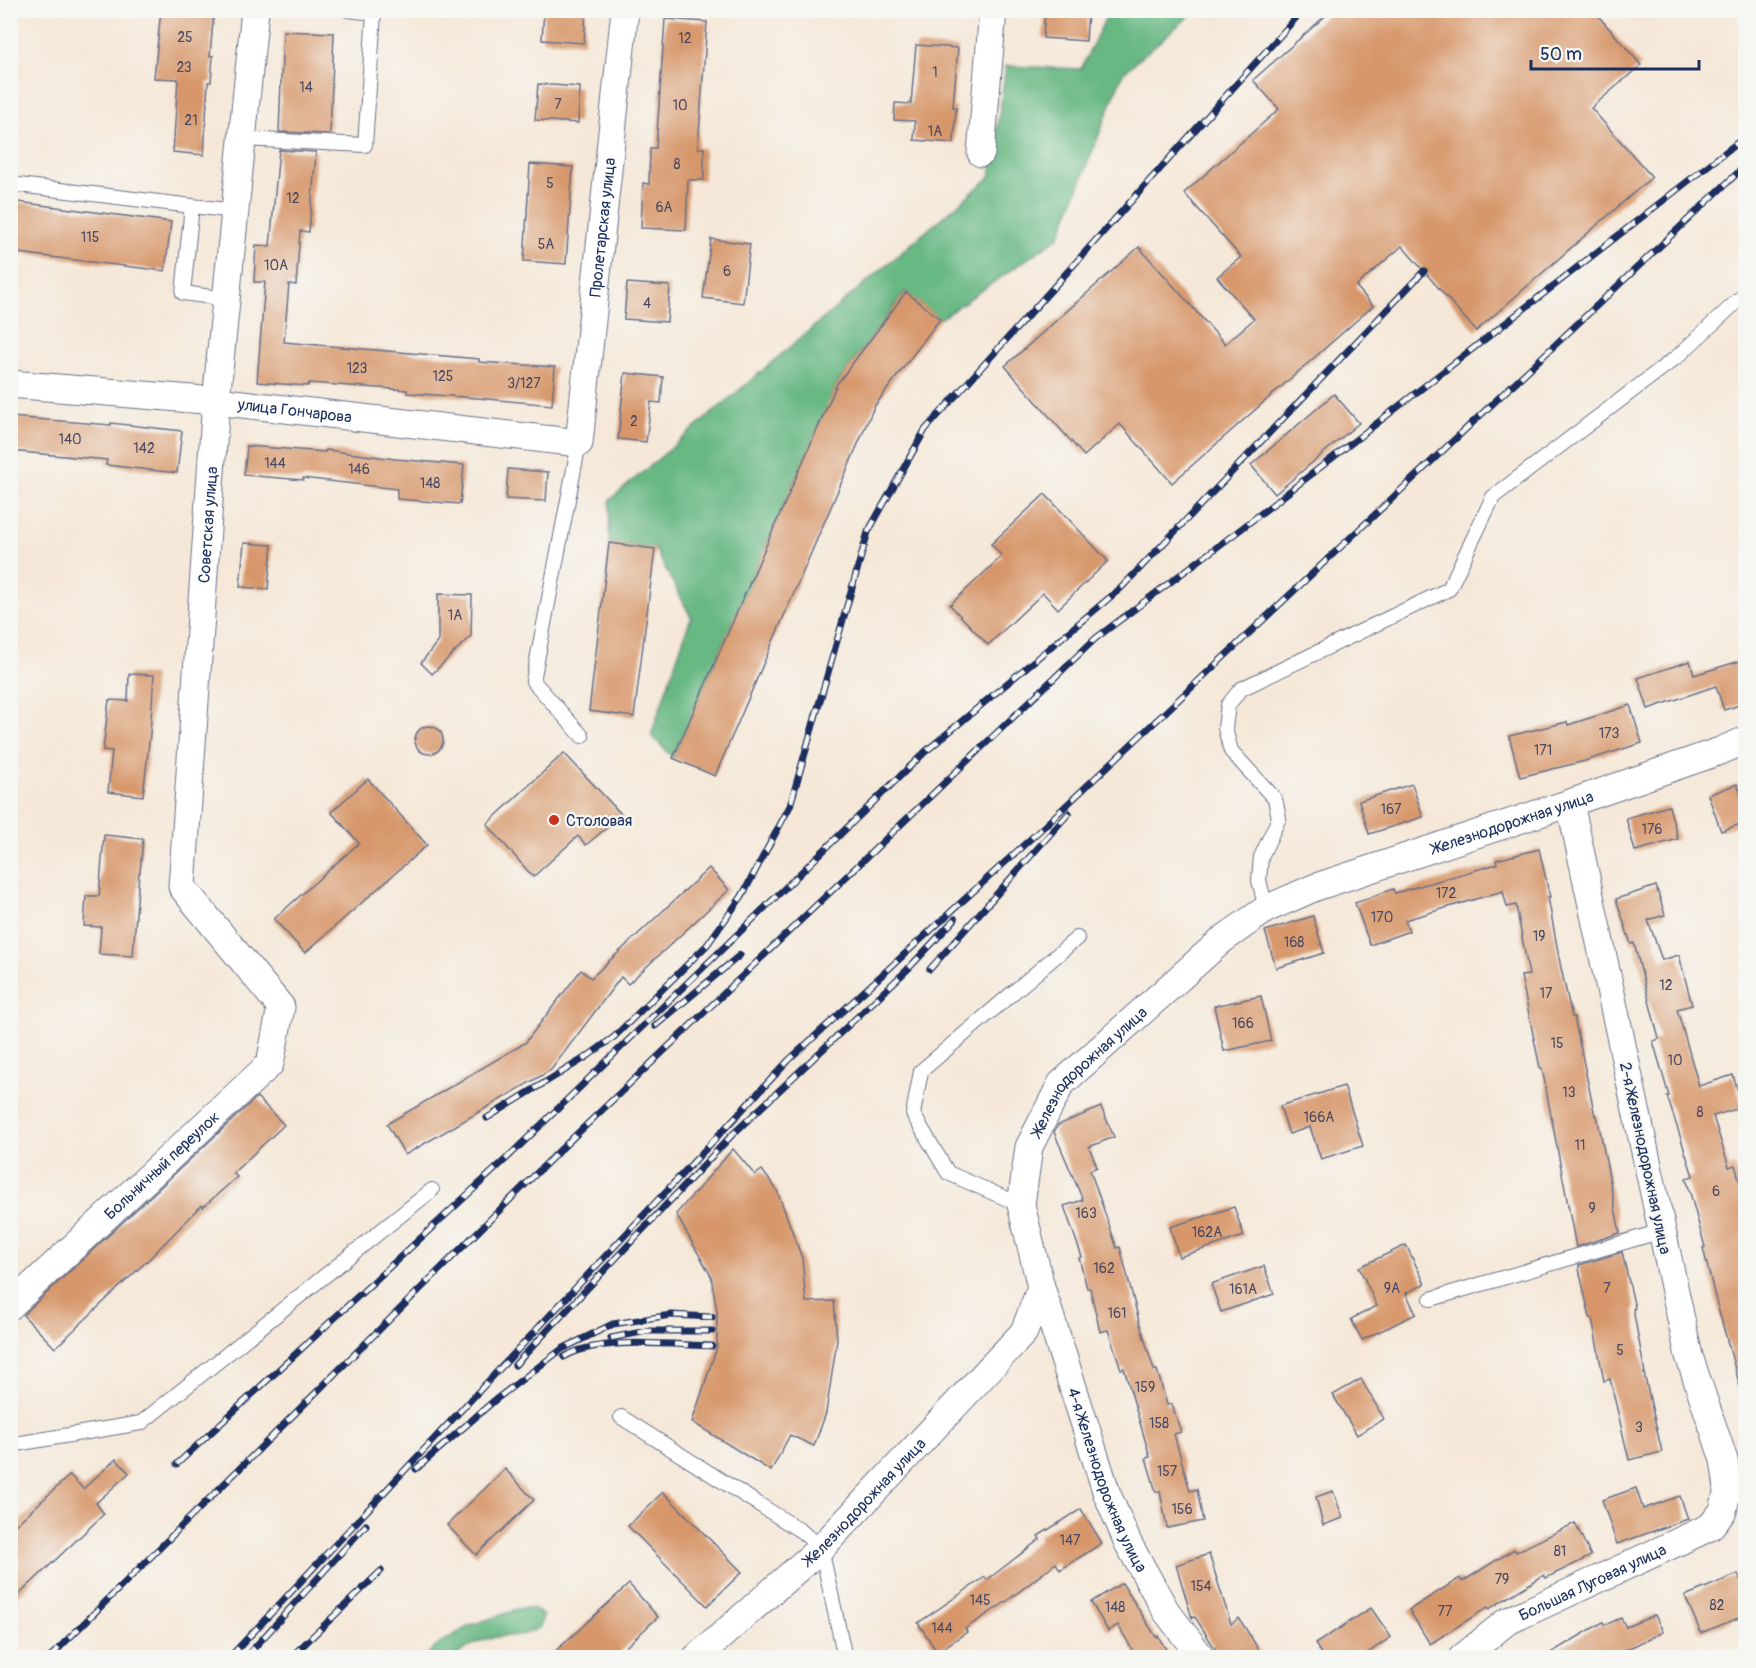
<svg xmlns="http://www.w3.org/2000/svg" width="1756" height="1668" viewBox="0 0 1756 1668" font-family="Pangolin,sans-serif">
  <rect width="100%" height="100%" fill="#f6f6f2"/>
  <filter id="ink" filterUnits="userSpaceOnUse"><feTurbulence type="fractalNoise" baseFrequency=".0167" numOctaves="2"/><feDisplacementMap in="SourceGraphic" scale="12" xChannelSelector="R" yChannelSelector="G"/><feConvolveMatrix kernelMatrix="1 2 1 2 8 2 1 2 1" color-interpolation-filters="sRGB"/></filter>
  <filter id="wash" filterUnits="userSpaceOnUse"><feTurbulence type="fractalNoise" baseFrequency=".008" numOctaves="4" result="noise"/><feDisplacementMap in="SourceGraphic" scale="24" xChannelSelector="R" yChannelSelector="G"/><feGaussianBlur stdDeviation="1.35" result="paint"/><feColorMatrix in="noise" values="0 0 0 0 0 0 0 0 0 0 0 0 0 0 0 0 0 1.4 0 .05"/><feComposite in="paint" operator="in"/></filter>
  <g filter="url(#wash)">
    <rect width="100%" height="100%" fill="#f5e8d8"/>
    <g fill="#68b883" stroke="#427470" stroke-width="1.5">
      <path d="M1109,11H1195L1123,73L1059,237L940,319L905,292L837,384L673,758L651,735L691,617L655,549L609,543L610,500L990,177L1006,66L1081,69Z"/>
      <path d="M521,1608H532L543,1615L540,1627C521,1640 504,1633 484,1640C474,1643 463,1650 455,1657H424L441,1643L469,1626Z"/>
    </g>
    <g id="blocks">
      <g fill="#d7976b">
        <path d="M161,10H214L210,56H213L211,82H208L204,155L173,152L178,79L154,78Z"/>
        <path d="M544,10H586L584,43L542,40Z"/>
        <path d="M1045,10H1088L1086,41L1043,38Z"/>
        <path d="M1332,10H1593L1641,65L1591,108L1652,177L1476,331L1402,246L1356,286L1373,306L1172,483L1120,424L1084,456L1005,366L1139,247L1225,344L1254,319L1217,277L1241,257L1184,193L1279,109L1253,80Z"/>
        <path d="M665,19L707,22L698,148H704V180H688L686,230L641,228L643,183L649,184L650,148H656Z"/>
        <path d="M283,31L334,33L330,134L279,132Z"/>
        <path d="M916,45L958,48L953,107H956L954,143L914,140L915,121L894,120L895,103L911,104Z"/>
        <path d="M538,84L580,87L578,123L535,120Z"/>
        <path d="M279,150L316,152L309,232L300,231L296,285L289,284L284,342L479,359V362L555,367L552,405L477,398L407,393V390L309,383L308,386L257,382L265,282H254L256,245L270,246Z"/>
        <path d="M530,164L573,167L566,264L524,261Z"/>
        <path d="M10,201L171,222L165,271L10,252Z"/>
        <path d="M711,239L750,244L743,303L703,298Z"/>
        <path d="M627,283L670,286L667,322L624,319Z"/>
        <path d="M906,292L940,319L874,407L715,776L673,758L837,384Z"/>
        <path d="M625,373L663,377L661,403L651,402L646,442L618,439Z"/>
        <path d="M1334,394L1359,423L1275,494L1251,465Z"/>
        <path d="M10,417L111,425V423L182,431L177,473L106,465L107,460L10,451Z"/>
        <path d="M247,446L325,452L326,450L395,459L464,465L460,504L397,499V489L303,478V480L244,475Z"/>
        <path d="M508,469L548,472L546,501L506,499Z"/>
        <path d="M1045,494L1108,561L1058,609L1043,593L988,645L950,605L1002,556L991,544Z"/>
        <path d="M244,543L272,545L268,589L240,587Z"/>
        <path d="M609,543L655,549L634,717L589,711Z"/>
        <path d="M438,594L472,595L471,636L432,674L421,663L438,641Z"/>
        <path d="M1746,659V703L1724,710L1716,686L1648,709L1638,678L1690,661L1694,675Z"/>
        <path d="M129,674L154,675L150,734L143,796L108,792L112,751L103,750L109,700L128,701Z"/>
        <path d="M1630,705L1642,743L1585,761L1520,777L1509,736L1567,722L1568,725Z"/>
        <circle cx="429" cy="740" r="14"/>
        <path d="M564,753L622,815L586,845L578,836L533,877L487,824Z"/>
        <path d="M368,779L427,845L305,953L274,919L359,843L331,812Z"/>
        <path d="M1412,784L1423,817L1369,834L1359,801Z"/>
        <path d="M1737,784L1746,807V822L1721,831L1708,795Z"/>
        <path d="M1669,806L1678,839L1635,851L1626,818Z"/>
        <path d="M104,835L143,839L140,873H139L133,956L99,954L101,927L84,926L86,896H99Z"/>
        <path d="M1539,849L1550,897H1548L1561,968L1572,1017H1574L1595,1116L1597,1115L1620,1233L1576,1247L1542,1068H1540L1521,976L1529,975L1516,905L1507,907L1503,891L1405,920L1409,931L1370,945L1355,903L1393,889L1395,893L1497,864L1496,860Z"/>
        <path d="M709,868L729,890L628,984L621,977L551,1070L405,1155L387,1124L525,1043L581,970L591,978Z"/>
        <path d="M1656,886L1665,915L1648,920L1662,960L1679,955L1692,1005L1677,1009L1699,1086L1733,1075L1743,1107L1713,1116L1729,1167L1735,1165L1746,1204V1386L1740,1387L1715,1297L1703,1248L1705,1247L1686,1178L1693,1176L1667,1096H1669L1653,1041L1659,1039L1634,943L1631,944L1616,899Z"/>
        <path d="M1313,916L1324,953L1276,968L1265,931Z"/>
        <path d="M1261,996L1271,1041L1224,1051L1214,1006Z"/>
        <path d="M1344,1086L1363,1146L1321,1159L1310,1127L1289,1134L1280,1106Z"/>
        <path d="M257,1097L284,1125L233,1173L237,1177L203,1207L202,1205L149,1259L55,1348L23,1315Z"/>
        <path d="M1101,1107L1114,1137L1089,1147L1097,1167L1090,1170L1117,1248L1120,1247L1139,1321L1154,1370H1157L1167,1405L1172,1404L1181,1432L1174,1434L1190,1491L1197,1489L1203,1521L1167,1528L1160,1491L1156,1492L1146,1458L1150,1457L1124,1368L1121,1369L1108,1330L1100,1332L1090,1288H1087L1079,1258L1082,1257L1064,1206L1083,1200L1054,1132L1058,1125Z"/>
        <path d="M733,1149L755,1175L762,1170L777,1190L802,1258L806,1302L834,1301L837,1340L826,1413L814,1446L790,1435L771,1471L692,1422L717,1347V1312L711,1276L676,1214Z"/>
        <path d="M1234,1207L1244,1236L1179,1257L1170,1227Z"/>
        <path d="M1406,1245L1425,1284L1406,1293L1416,1314L1362,1340L1351,1319L1377,1306L1359,1267Z"/>
        <path d="M1622,1252L1635,1308L1633,1309L1645,1373H1644L1662,1452L1629,1460L1610,1379L1604,1381L1592,1318H1590L1579,1269V1265Z"/>
        <path d="M1264,1266L1274,1294L1221,1312L1211,1284Z"/>
        <path d="M1361,1379L1384,1419L1357,1435L1333,1395Z"/>
        <path d="M116,1459L129,1473L96,1503L104,1514L10,1603V1530L70,1475L83,1489Z"/>
        <path d="M505,1469L534,1500L476,1555L447,1525Z"/>
        <path d="M1636,1488L1643,1509L1680,1496L1688,1519L1617,1544L1602,1500Z"/>
        <path d="M1333,1491L1343,1518L1323,1525L1316,1497Z"/>
        <path d="M663,1492L742,1572L707,1606L628,1526Z"/>
        <path d="M1081,1509L1102,1543L1060,1570L1056,1563L1007,1601L965,1629L967,1632L937,1652L918,1623L985,1577L987,1580L1040,1539L1038,1536Z"/>
        <path d="M1575,1523L1591,1556L1546,1578L1544,1575L1489,1609L1488,1607L1430,1644L1409,1610L1460,1578L1462,1582L1514,1549L1516,1552Z"/>
        <path d="M1209,1554L1231,1624L1239,1618L1264,1658H1221L1195,1617L1192,1618L1176,1565Z"/>
        <path d="M1738,1574L1746,1592V1615L1701,1633L1685,1596Z"/>
        <path d="M1122,1583L1156,1637L1158,1636L1171,1658H1137L1118,1625L1108,1631L1091,1602Z"/>
        <path d="M629,1584L658,1617L614,1658H548Z"/>
        <path d="M1371,1608L1391,1637L1360,1658H1324L1315,1644Z"/>
        <path d="M1655,1615L1663,1632L1621,1652L1624,1658H1542L1603,1622L1605,1625L1621,1618L1626,1627Z"/>
      </g>
    </g>
  </g>
  <g filter="url(#ink)">
    <use href="#blocks" fill-opacity="0" stroke="#677089" stroke-width="1.5"/>
    <g fill="none" stroke-linecap="round" stroke-linejoin="round">
      <g stroke="#677089" stroke-width="16">
        <g id="lane">
          <path d="M243,139L365,145L374,13L348,10"/>
          <path d="M10,184L192,206L183,293L226,299"/>
          <path d="M192,206L235,211"/>
          <path d="M579,443L533,681L582,736"/>
          <path d="M1266,909L1259,880L1261,857L1279,818L1275,799L1231,751L1225,728L1228,705L1241,689L1449,589L1493,497L1678,356L1746,293"/>
          <path d="M1021,1205L948,1173L913,1114L921,1071L1077,938"/>
          <path d="M1431,1299L1662,1231"/>
          <path d="M621,1417L801,1531L821,1548L845,1658"/>
          <path d="M10,1445L141,1423L432,1190"/>
        </g>
      </g>
      <g stroke="#677089" stroke-width="29">
        <g id="street">
          <path d="M981,153L993,10"/>
          <path id="s1" d="M10,384L216,401L579,443L625,10"/>
          <path id="s2" d="M1041,1287L1107,1494L1128,1543L1166,1611L1202,1658"/>
          <path id="s3" d="M10,1306L270,1064L281,1007L182,887L216,401L255,10"/>
          <path id="s4" d="M696,1658L821,1548L1024,1332L1041,1287L1021,1205L1029,1147L1061,1084L1222,940L1266,909L1316,887L1570,803L1720,751L1746,740"/>
          <path id="s5" d="M1462,1658L1506,1622L1710,1527L1723,1511L1728,1488L1724,1460L1689,1356L1570,803"/>
        </g>
      </g>
      <use href="#lane" stroke="#fff" stroke-width="14"/>
      <use href="#street" stroke="#fff" stroke-width="27"/>
      <g stroke="#1b2f5e" stroke-width="7">
        <g id="rail">
          <path d="M930,969L1069,813"/>
          <path d="M655,1026L740,955"/>
          <path d="M487,1118L588,1056L614,1037L707,945L742,896L790,806L868,532L925,430L1303,10"/>
          <path d="M611,1338L647,1331H712"/>
          <path d="M564,1357C599,1336 670,1345 712,1346"/>
          <path d="M515,1365L732,1135L907,970L955,919"/>
          <path d="M177,1464L506,1159L925,752L1121,588L1424,271"/>
          <path d="M416,1469L495,1400L562,1349L613,1324L671,1315L712,1317"/>
          <path d="M49,1658L557,1153L1096,638L1241,529L1746,136"/>
          <path d="M229,1658L789,1060L1038,832L1746,165"/>
          <path d="M245,1658L366,1525"/>
          <path d="M290,1658L381,1571"/>
        </g>
      </g>
      <use href="#rail" stroke="#f6f6f2" stroke-width="4.5" stroke-dasharray="14" stroke-linecap="butt"/>
    </g>
  </g>
  <circle fill="#c8321e" stroke="#f6f6f2" stroke-width="2" cx="554" cy="820" r="6"/>
  <g text-anchor="middle" stroke-width="4.5" stroke-linejoin="round" paint-order="stroke">
    <g font-size="14" fill="#4a4961">
      <text x="185" y="42">25</text>
      <text x="685" y="43">12</text>
      <text x="184" y="72">23</text>
      <text x="935" y="77">1</text>
      <text x="306" y="92">14</text>
      <text x="558" y="109">7</text>
      <text x="680" y="110">10</text>
      <text x="191" y="125">21</text>
      <text x="935" y="136">1А</text>
      <text x="677" y="169">8</text>
      <text x="550" y="188">5</text>
      <text x="293" y="203">12</text>
      <text x="664" y="212">6А</text>
      <text x="90" y="242">115</text>
      <text x="546" y="249">5А</text>
      <text x="276" y="270">10А</text>
      <text x="727" y="276">6</text>
      <text x="647" y="308">4</text>
      <text x="357" y="373">123</text>
      <text x="443" y="381">125</text>
      <text x="524" y="388">3/127</text>
      <text x="634" y="426">2</text>
      <text x="70" y="444">140</text>
      <text x="144" y="453">142</text>
      <text x="275" y="468">144</text>
      <text x="359" y="474">146</text>
      <text x="430" y="488">148</text>
      <text x="455" y="620">1А</text>
      <text x="1609" y="738">173</text>
      <text x="1543" y="755">171</text>
      <text x="1391" y="814">167</text>
      <text x="1652" y="834">176</text>
      <text x="1446" y="898">172</text>
      <text x="1382" y="922">170</text>
      <text x="1539" y="941">19</text>
      <text x="1294" y="947">168</text>
      <text x="1666" y="990">12</text>
      <text x="1546" y="998">17</text>
      <text x="1243" y="1028">166</text>
      <text x="1557" y="1048">15</text>
      <text x="1675" y="1065">10</text>
      <text x="1569" y="1097">13</text>
      <text x="1700" y="1117">8</text>
      <text x="1319" y="1122">166А</text>
      <text x="1580" y="1150">11</text>
      <text x="1716" y="1196">6</text>
      <text x="1592" y="1213">9</text>
      <text x="1086" y="1218">163</text>
      <text x="1207" y="1237">162А</text>
      <text x="1104" y="1273">162</text>
      <text x="1392" y="1293">9А</text>
      <text x="1607" y="1293">7</text>
      <text x="1243" y="1294">161А</text>
      <text x="1117" y="1318">161</text>
      <text x="1620" y="1355">5</text>
      <text x="1145" y="1392">159</text>
      <text x="1159" y="1428">158</text>
      <text x="1639" y="1432">3</text>
      <text x="1167" y="1476">157</text>
      <text x="1182" y="1514">156</text>
      <text x="1070" y="1545">147</text>
      <text x="1560" y="1556">81</text>
      <text x="1502" y="1584">79</text>
      <text x="1201" y="1591">154</text>
      <text x="980" y="1605">145</text>
      <text x="1717" y="1610">82</text>
      <text x="1115" y="1612">148</text>
      <text x="1445" y="1616">77</text>
      <text x="942" y="1633">144</text>
    </g>
    <g font-size="16" fill="#1b2f5e" stroke="#f6f6f2">
      <text dy="6" stroke="none"><textPath href="#s1" startOffset="789">Пролетарская улица</textPath></text>
      <text dy="6" stroke="none"><textPath href="#s1" startOffset="286">улица Гончарова</textPath></text>
      <text dy="6" stroke="none"><textPath href="#s3" startOffset="932">Советская улица</textPath></text>
      <text dy="6" stroke="none"><textPath href="#s4" startOffset="1256">Железнодорожная улица</textPath></text>
      <text dy="6" stroke="none"><textPath href="#s4" startOffset="752">Железнодорожная улица</textPath></text>
      <text transform="translate(1646 1158) rotate(78)" y="6">2-я Железнодорожная улица</text>
      <text dy="6" stroke="none"><textPath href="#s3" startOffset="207">Больничный переулок</textPath></text>
      <text dy="6" stroke="none"><textPath href="#s2" startOffset="204">4-я Железнодорожная улица</textPath></text>
      <text dy="6" stroke="none"><textPath href="#s4" startOffset="230">Железнодорожная улица</textPath></text>
      <text dy="6" stroke="none"><textPath href="#s5" startOffset="152">Большая Луговая улица</textPath></text>
    </g>
    <g font-size="16" fill="#1b2f5e" stroke="#f6f6f2" text-anchor="start">
      <text x="566" y="826">Столовая</text>
    </g>
  </g>
  <rect width="1756" height="1668" fill="none" stroke="#f6f6f2" stroke-width="36"/>
  <path d="M1531 60v9h168v-9" fill="none" stroke="#1b2f5e" stroke-width="3"/>
  <text x="1540" y="60" font-size="18" fill="#1b2f5e" stroke="#f6f6f2" stroke-width="4.5" paint-order="stroke">50 m</text>
</svg>
